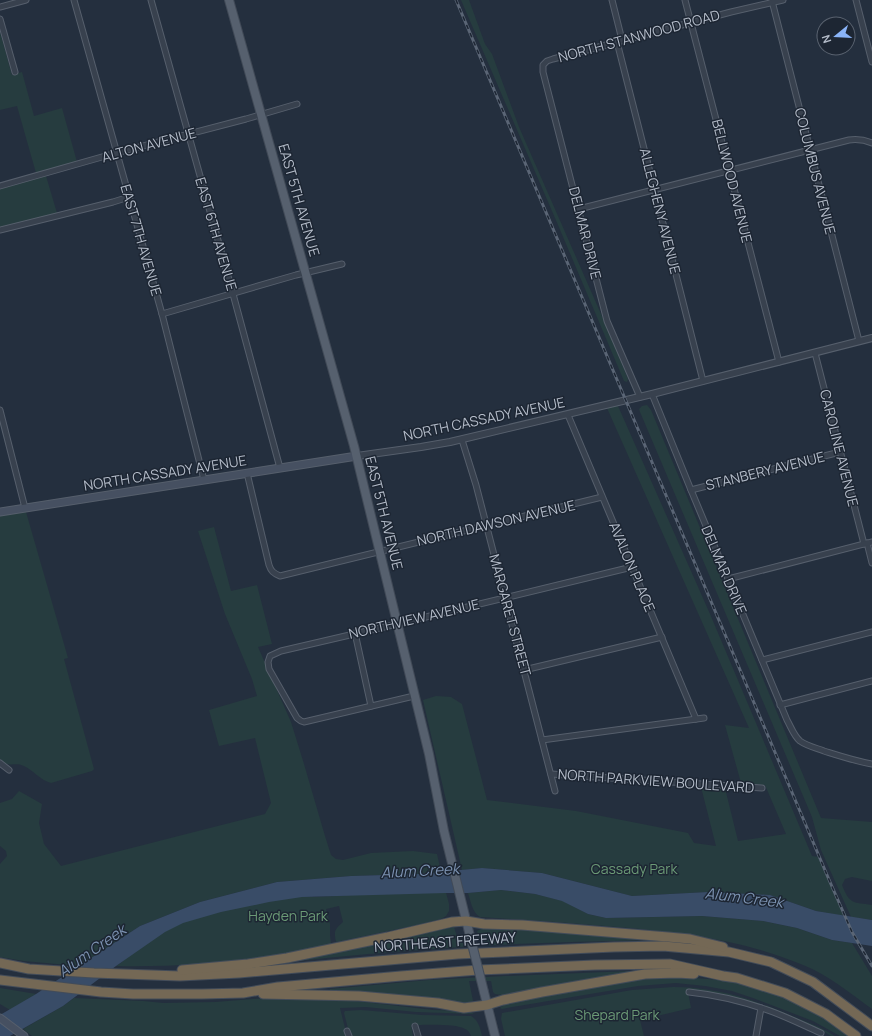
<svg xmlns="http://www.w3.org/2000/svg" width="872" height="1036" viewBox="0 0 872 1036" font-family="Manrope,sans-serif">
  <rect width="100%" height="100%" fill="#242f3e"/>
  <g fill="#263c3f">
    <path d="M461,0H469L485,44L492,54L519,127L608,330L628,379L627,382L624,381L558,225Z"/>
    <path d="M0,32L12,75L22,72L34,116L62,108L77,162L36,173L17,106L0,110Z"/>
    <path d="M46,176L57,213L0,227V189Z"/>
    <path d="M647,405L651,410L821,818L872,822V881L852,877L845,879L842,885C850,905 853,902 872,905V920L851,917L821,850L812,817L640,412L639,409L642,406Z"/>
    <path d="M618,406L710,614L812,856L819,857L845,916L816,911L770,895L708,892L632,896L542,873L482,868L462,870L423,700L436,696L451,697L462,704L487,800L576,811L688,833L694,843L716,846L701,787L725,788L738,841L786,834L765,785L741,783L725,725L749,728L607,408Z"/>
    <path d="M26,512L68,658L64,659L94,769L92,771L51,783C40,780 33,770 24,766C14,761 9,769 0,759V516Z"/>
    <path d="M214,527L231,591L257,585L272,644L258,647L291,722L304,764L325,836L331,855L336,859L343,860L371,853L413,851L437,854L441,872L418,874L351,876L277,882L200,902L140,926L79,966L24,961L0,957V864L7,856L6,851L0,846V803L12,799L19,791L42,804L39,823L44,844L61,866L265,814L271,803L255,738L219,746L209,710L257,696L252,679L225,614L198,531Z"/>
    <path d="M444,885L449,904V911L446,916L441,919L417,925L336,942C334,931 334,930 343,922L339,906L326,909L330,924V935L331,944C314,947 298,952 280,955C226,964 171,967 116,966L122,962L163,923L282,894L314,897L336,896Z"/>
    <path d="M501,890L535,894L563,901L588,914L606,918L702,916L763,921L797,928L832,940L852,943L872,976V1009C850,993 828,975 803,965C744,940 680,932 617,927C571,923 526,920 480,917C472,912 471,902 468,893Z"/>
    <path d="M454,927L459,943H481L477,931L484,927L593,934L650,940C578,942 506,943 434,949C388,952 343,956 297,961V959Z"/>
    <path d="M631,971L632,973L502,995L495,994L493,992L491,981H469L473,1001L467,1003L329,992L330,989L429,980L505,976Z"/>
    <path d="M653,978C680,978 706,977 733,982C777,990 816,1012 853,1036H840L813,1021L753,998L732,991L705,986L676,983L638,986L507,1008L502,1009L500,1008L505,1003L639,980Z"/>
    <path d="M673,987C701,987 735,993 761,1004L760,1006L688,992L691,1008L640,1020L644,1036H505L501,1019L502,1013L632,990Z"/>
    <path d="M0,988L36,994L10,1010L0,1004Z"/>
    <path d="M280,997L338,999L433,1010L463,1011H469L474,1014L416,1012L366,1007L340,1008L347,1036H32L23,1029L63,1006L74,998L143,1001L163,1003L215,1002Z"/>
    <path d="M766,1005L819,1027L835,1036H831L822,1030L765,1008Z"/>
    <path d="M361,1010L422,1015L471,1016C479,1021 480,1028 482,1036H471C470,1033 468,1030 465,1029C456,1023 423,1025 411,1025L413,1036H350L344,1013L345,1011Z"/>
  </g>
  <path fill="#394c67" d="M482,868L542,873L632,896L708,892L770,895L816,911L872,920V946L832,940L797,928L763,921L702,916L606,918L588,914L562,901L535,894L501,890L468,893H446L302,897L269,902L221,912L183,923L165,932L116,966L63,1006L10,1036H0V1015L36,994L140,926L200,902L277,882L351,876L418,874Z"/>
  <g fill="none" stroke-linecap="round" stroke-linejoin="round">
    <g stroke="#565f6c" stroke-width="7">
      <g id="minor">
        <path d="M74,0L162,314L204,480"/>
        <path d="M151,0L233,294L280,468"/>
        <path d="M612,0L622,40"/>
        <path d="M685,0L779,362"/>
        <path d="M856,0L872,62"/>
        <path d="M772,1L859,341"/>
        <path d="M0,7L26,0"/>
        <path d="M0,19L15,72"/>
        <path d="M617,42L703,381"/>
        <path d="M0,186L116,153L246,119L297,104"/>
        <path d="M579,209L849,140C857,139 865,140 872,143"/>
        <path d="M0,230L113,202L129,197"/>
        <path d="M162,314L296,275L342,264"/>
        <path d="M815,353L864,544"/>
        <path d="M652,394L691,490L787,720C791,727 794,736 800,741C807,746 816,748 824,751C840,756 855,761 872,764"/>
        <path d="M640,397L607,321L543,72V65L547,61L553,59L731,12L783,0"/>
        <path d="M0,410L25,508"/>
        <path d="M568,415L696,719"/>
        <path d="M462,440L476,485L555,791"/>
        <path d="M247,473L269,565C271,571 273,573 280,576L602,497"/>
        <path d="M691,490L840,452"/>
        <path d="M867,543L872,563"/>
        <path d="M728,579L872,542"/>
        <path d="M355,633L371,706"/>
        <path d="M762,660L872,632"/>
        <path d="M524,670L662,637"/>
        <path d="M414,696L304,722L301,721L297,718L269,669L268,662L270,656L281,651L397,624L632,567"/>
        <path d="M780,705L872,681"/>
        <path d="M542,740L704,718"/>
        <path d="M0,763L9,770"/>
        <path d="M551,774L762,788"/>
        <path d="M689,992C717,995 746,1002 773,1012C789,1018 805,1026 821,1033"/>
        <path d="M415,1026L418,1036"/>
        <path d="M347,1031L349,1036"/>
        <path d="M756,1036L761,1008"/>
      </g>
    </g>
    <g stroke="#565f6c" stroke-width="8">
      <path id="tertiary" d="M357,456L421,447L450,442L652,394L872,338"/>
    </g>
    <g stroke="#565f6c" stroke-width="9">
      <g id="secondary">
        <path d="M0,512L357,456"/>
        <path d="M0,1018L24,1036"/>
      </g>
    </g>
    <g stroke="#414a57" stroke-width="10">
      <g id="primary">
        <path d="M229,0L354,446L429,754L444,831L470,936"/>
        <path d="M484,992L495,1036"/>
      </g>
    </g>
    <g stroke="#434c59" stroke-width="11">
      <g id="motorway">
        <path d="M0,963L29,969L94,973L180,976L239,973L458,954L614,947L663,946L729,952L771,962L813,982L872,1026"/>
        <path d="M182,970L248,964L287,958L388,937L452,922L466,921L484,924L522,925L668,937L690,939L723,947"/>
        <path d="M0,980L101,992L133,994H202L243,993L278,987L401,976L478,970L595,965L670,964L723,976L737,978L785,993L826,1014L856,1036"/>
        <path d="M263,994L359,996L438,1003L464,1008L487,1005L503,1000L542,992L645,974L677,973L694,974"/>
      </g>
    </g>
    <use href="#minor" stroke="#38414e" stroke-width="5"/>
    <use href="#tertiary" stroke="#38414e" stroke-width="6"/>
    <use href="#secondary" stroke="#465061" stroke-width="7"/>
    <use href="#primary" stroke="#56606e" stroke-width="8"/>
    <use href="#motorway" stroke="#746855" stroke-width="9"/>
    <g stroke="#5a6575" stroke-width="3">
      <path id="rail" d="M456,0L830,882L852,932L872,966"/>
    </g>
    <use href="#rail" stroke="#1d2633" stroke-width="1.5" stroke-dasharray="4.5" stroke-linecap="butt"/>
    <g stroke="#414a57" stroke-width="10" stroke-linecap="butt">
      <path id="primary-bridge" d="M470,936L484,992"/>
    </g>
    <use href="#primary-bridge" stroke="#56606e" stroke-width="8"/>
  </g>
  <g text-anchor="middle" stroke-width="3" stroke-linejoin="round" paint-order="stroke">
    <g font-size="14" fill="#b4bcc9" stroke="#1d2633">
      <text transform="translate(639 36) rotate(-15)" y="5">NORTH STANWOOD ROAD</text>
      <text transform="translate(149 145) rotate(-15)" y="5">ALTON AVENUE</text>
      <text transform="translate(815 171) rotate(76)" y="5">COLUMBUS AVENUE</text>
      <text transform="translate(732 181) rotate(76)" y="5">BELLWOOD AVENUE</text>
      <text transform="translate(299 200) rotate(74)" y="5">EAST 5TH AVENUE</text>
      <text transform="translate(660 211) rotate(76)" y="5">ALLEGHENY AVENUE</text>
      <text transform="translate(585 233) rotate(76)" y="5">DELMAR DRIVE</text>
      <text transform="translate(216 234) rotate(74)" y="5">EAST 6TH AVENUE</text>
      <text transform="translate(141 240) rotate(74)" y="5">EAST 7TH AVENUE</text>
      <text transform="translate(484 419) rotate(-12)" y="5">NORTH CASSADY AVENUE</text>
      <text transform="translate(839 448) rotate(76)" y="5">CAROLINE AVENUE</text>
      <text transform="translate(765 471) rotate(-14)" y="5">STANBERY AVENUE</text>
      <text transform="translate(165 473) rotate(-9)" y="5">NORTH CASSADY AVENUE</text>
      <text transform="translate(384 513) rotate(76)" y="5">EAST 5TH AVENUE</text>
      <text transform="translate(496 523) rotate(-13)" y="5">NORTH DAWSON AVENUE</text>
      <text transform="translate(632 567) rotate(67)" y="5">AVALON PLACE</text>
      <text transform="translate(724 570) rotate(67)" y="5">DELMAR DRIVE</text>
      <text transform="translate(510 615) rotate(75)" y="5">MARGARET STREET</text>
      <text transform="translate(414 619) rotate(-13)" y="5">NORTHVIEW AVENUE</text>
      <text transform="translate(656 781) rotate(4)" y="5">NORTH PARKVIEW BOULEVARD</text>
      <text transform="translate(445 942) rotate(-4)" y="5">NORTHEAST FREEWAY</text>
    </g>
    <g font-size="14" fill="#6b9a76" stroke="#1d2633">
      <text x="634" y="874">Cassady Park</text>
      <text x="288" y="921">Hayden Park</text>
      <text x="617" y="1020">Shepard Park</text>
    </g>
    <g font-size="15" font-style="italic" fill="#7c92b1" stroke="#1d2633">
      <text transform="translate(420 871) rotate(-3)" y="5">Alum Creek</text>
      <text transform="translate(744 898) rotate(7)" y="5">Alum Creek</text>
      <text transform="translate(92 951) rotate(-35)" y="5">Alum Creek</text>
    </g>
  </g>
  <g transform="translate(836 36) rotate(252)"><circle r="19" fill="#1d2633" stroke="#59626f"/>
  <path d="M0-3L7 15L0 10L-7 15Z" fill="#8ab4f8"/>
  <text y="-6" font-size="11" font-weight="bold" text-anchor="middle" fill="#b4bcc9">N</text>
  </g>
</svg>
